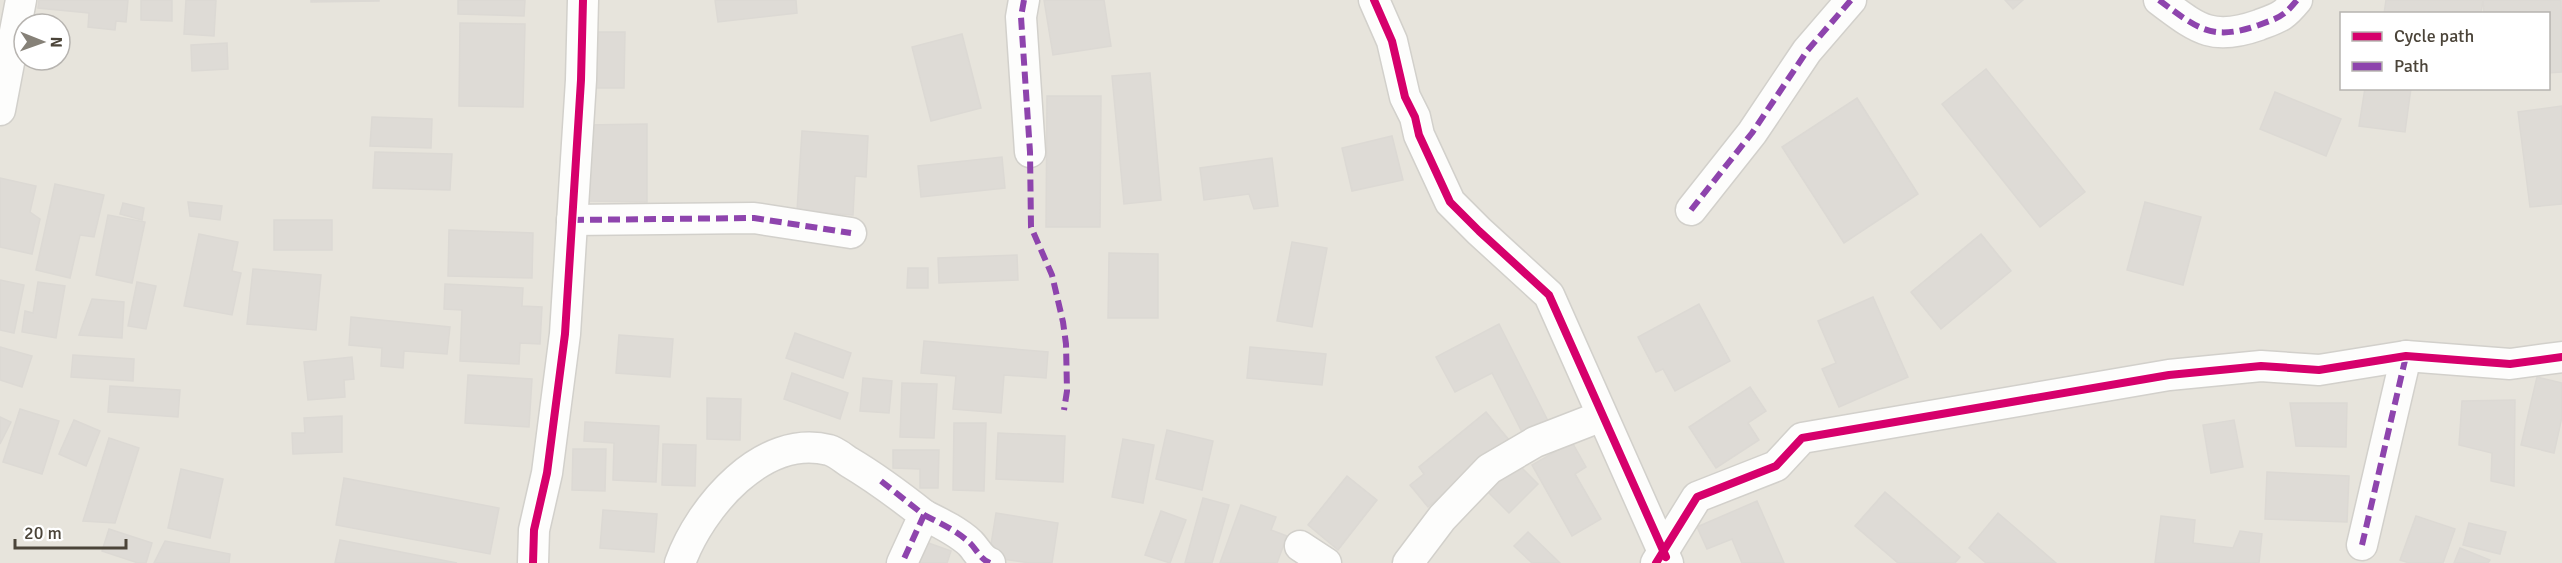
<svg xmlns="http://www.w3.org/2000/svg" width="2562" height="563" viewBox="0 0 2562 563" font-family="Signika,sans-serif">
  <rect width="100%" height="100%" fill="#f4f2ee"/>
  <path fill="#e7e4dc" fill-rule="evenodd" d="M0,0H2562V563H0ZM2342,14H2548V88H2342ZM24,24H60V60H24Z"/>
  <g fill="#dedbd6" stroke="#dcd9d4" stroke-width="1.5">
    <path d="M39,0H128L126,22L116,21L115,30L88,27L89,13L38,8Z"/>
    <path d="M141,0H172V21L141,20Z"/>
    <path d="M186,0H216L214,36L184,34Z"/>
    <path d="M311,0H379V1L311,2Z"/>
    <path d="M458,0H525L524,16L458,14Z"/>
    <path d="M715,0H796L797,13L718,22Z"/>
    <path d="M1044,0H1104L1111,46L1053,55Z"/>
    <path d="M2005,0H2023L2013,9Z"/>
    <path d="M2386,0H2483L2481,14H2384Z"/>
    <path d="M2483,0H2561L2562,72L2548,73V14H2484Z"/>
    <path d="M460,23L525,24L523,107L459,106Z"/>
    <path d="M591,32H625L624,88H590Z"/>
    <path d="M962,34L981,108L931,121L912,47Z"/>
    <path d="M227,43L228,69L192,71L191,45Z"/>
    <path d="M1986,69L2085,192L2040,227L1942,104Z"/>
    <path d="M1150,73L1161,200L1124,204L1112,76Z"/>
    <path d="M2365,88H2411L2405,132L2359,126Z"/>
    <path d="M2275,92L2341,119L2326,156L2260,129Z"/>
    <path d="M1047,96H1101L1100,227H1046Z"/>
    <path d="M1857,98L1918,194L1844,243L1782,147Z"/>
    <path d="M2562,106V204L2530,207L2518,112Z"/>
    <path d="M372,117L432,119L431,148L370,146Z"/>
    <path d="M647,124V202L586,201V125Z"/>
    <path d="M802,131L868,136L866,177L855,176L853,215L797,211Z"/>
    <path d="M1392,136L1403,180L1352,191L1342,148Z"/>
    <path d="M375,152L452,154L450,190L373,188Z"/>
    <path d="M1002,157L1005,188L921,197L918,166Z"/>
    <path d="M1272,158L1278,206L1254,209L1249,194L1204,200L1200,168Z"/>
    <path d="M0,178L36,186L30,212L40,219L32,254L0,247Z"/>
    <path d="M55,184L104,195L94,237L80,235L70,278L36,270Z"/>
    <path d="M188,202L222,206L220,220L190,216Z"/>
    <path d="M2145,202L2201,217L2183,285L2127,270Z"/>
    <path d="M123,203L144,208L142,220L120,214Z"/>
    <path d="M108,215L145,222L132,283L96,275Z"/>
    <rect x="274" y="220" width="58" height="30"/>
    <path d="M449,230L533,233L532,278L448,276Z"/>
    <path d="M199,234L238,242L232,271L241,273L232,315L184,306Z"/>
    <path d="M1981,234L2011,271L1941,329L1911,292Z"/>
    <path d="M1292,242L1327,248L1312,327L1277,321Z"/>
    <path d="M1109,253L1158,254V318H1108Z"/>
    <path d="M1017,255L1018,280L939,283L938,258Z"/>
    <path d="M908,268H928V288H907Z"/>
    <path d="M253,269L321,275L316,330L247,324Z"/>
    <path d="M0,280L24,285L14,333L0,330Z"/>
    <path d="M38,282L65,286L56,338L22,332L25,311L33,313Z"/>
    <path d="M137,282L156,286L146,329L128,326Z"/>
    <path d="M445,284L523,288L522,306L542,307L540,344L520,343L519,364L460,361L462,310L444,309Z"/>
    <path d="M1873,297L1908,377L1839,407L1822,369L1836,363L1818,321Z"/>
    <path d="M92,299L124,302L122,338L79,335Z"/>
    <path d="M1699,304L1730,361L1675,391L1663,369L1656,372L1638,337Z"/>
    <path d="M351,317L450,327L447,354L404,351L403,368L381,366L382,348L349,345Z"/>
    <path d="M1499,324L1549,423L1524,436L1492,373L1455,392L1436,357Z"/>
    <path d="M795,333L851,353L843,378L786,358Z"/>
    <path d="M619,335L673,339L670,377L616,373Z"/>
    <path d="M924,341L1048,352L1046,378L1004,375L1001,413L953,409L956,376L921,373Z"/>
    <path d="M0,347L32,356L22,387L0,380Z"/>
    <path d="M1250,347L1326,354L1322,385L1247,378Z"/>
    <path d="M73,355L134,359L133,381L71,377Z"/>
    <path d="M352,357L354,379L344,380L345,397L308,400L304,362Z"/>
    <path d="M792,373L848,393L840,419L784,399Z"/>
    <path d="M468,375L532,379L529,427L465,423Z"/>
    <path d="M2537,377L2562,383V417L2554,453L2521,445Z"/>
    <path d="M863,378L892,381L889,413L860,411Z"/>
    <path d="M902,383L937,384L934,438L900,437Z"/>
    <path d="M110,386L180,390L178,417L108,412Z"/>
    <path d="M1750,387L1766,411L1748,423L1759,440L1716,468L1689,427Z"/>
    <path d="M707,398L741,399L740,440L707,439Z"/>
    <path d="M2515,400L2514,486L2491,481L2492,453L2459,445L2462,401Z"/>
    <path d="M2290,403H2347L2346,447L2296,446Z"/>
    <path d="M20,409L59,421L42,474L3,462Z"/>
    <path d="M1486,412L1509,440L1428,507L1410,485L1424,474L1419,467Z"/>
    <path d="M342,416V452L293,454L292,433H305L304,418Z"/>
    <path d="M0,417L11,422L0,444Z"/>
    <path d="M74,420L100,431L86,466L59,454Z"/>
    <path d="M2234,420L2243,467L2211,473L2203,425Z"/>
    <path d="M585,422L659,426L656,482L613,480L614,443L584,441Z"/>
    <path d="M954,423H986L984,491L953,490Z"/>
    <path d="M1167,430L1213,441L1202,490L1156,479Z"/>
    <path d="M998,433L1065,436L1063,482L996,479Z"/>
    <path d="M109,438L139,448L115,523L83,521Z"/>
    <path d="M1123,439L1154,445L1143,503L1112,497Z"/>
    <path d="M1572,442L1586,467L1575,474L1601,519L1572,536L1532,465Z"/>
    <path d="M663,444L696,445L695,486L662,485Z"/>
    <path d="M573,449H606L605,491L572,490Z"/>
    <path d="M893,450H939L938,488H920V469L893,468Z"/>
    <path d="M1516,462L1538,484L1509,513L1487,491Z"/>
    <path d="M181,469L223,479L210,538L168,528Z"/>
    <path d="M2267,472L2349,476L2347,522L2265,519Z"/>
    <path d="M1347,476L1377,500L1338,550L1308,525Z"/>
    <path d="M344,478L499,508L490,554L336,525Z"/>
    <path d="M1885,492L1960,557L1955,563H1898L1855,526Z"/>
    <path d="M1203,498L1229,505L1212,563H1185Z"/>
    <path d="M1757,501L1784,563H1742L1732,539L1707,549L1697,527Z"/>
    <path d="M1241,505L1276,517L1271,530L1287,536L1277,563H1220Z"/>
    <path d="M603,510L657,514L654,552L600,548Z"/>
    <path d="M1161,511L1186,520L1170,563L1145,555Z"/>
    <path d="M996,513L1058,523L1052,563H1030L989,557Z"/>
    <path d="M1998,513L2056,563H1986L1969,548Z"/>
    <path d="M2161,516L2195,520L2193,543L2233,548L2240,531L2262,534L2259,563H2155Z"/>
    <path d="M2416,516L2455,529L2443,563H2409L2400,560Z"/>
    <path d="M2469,523L2506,532L2500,554L2463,545Z"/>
    <path d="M109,529L152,543L146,563H138L102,551Z"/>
    <path d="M1528,532L1560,563H1532L1514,546Z"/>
    <path d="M340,540L457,563H335Z"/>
    <path d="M920,540L951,551L947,563H912Z"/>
    <path d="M165,541L230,554L229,563H154Z"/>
    <path d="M2460,548L2490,560L2488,563H2454Z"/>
  </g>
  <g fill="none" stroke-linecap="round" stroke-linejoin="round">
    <g stroke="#d2d0cb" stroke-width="33">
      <g id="minor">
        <path d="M1024,0L1021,17L1030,152"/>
        <path d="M1374,0L1392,41L1405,97L1415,117L1419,135L1450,202L1479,231L1549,295L1668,563"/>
        <path d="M2159,0C2197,28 2211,42 2259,25C2280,17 2283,17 2297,0"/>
        <path d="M0,110L21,0"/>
        <path d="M1691,210L1752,133L1807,51L1851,0"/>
        <path d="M572,220L754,218L851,233"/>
        <path d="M924,515C940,523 957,531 970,543C977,550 980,559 990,563"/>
        <path d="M2362,545L2406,356"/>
        <path d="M1300,546L1326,563"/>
        <path d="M533,563L534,530L547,473L565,334L581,80L583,0"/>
        <path d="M680,563C700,507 763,433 829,450C836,452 843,458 849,462C876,478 900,496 924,515L902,563"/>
        <path d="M1408,563L1442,518L1489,469L1535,442L1602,416"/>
        <path d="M1656,563L1697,497L1776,466L1802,438L2169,375L2261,366L2319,370L2406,356L2510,364L2562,357"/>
      </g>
    </g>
    <use href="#minor" stroke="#fdfdfc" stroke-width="30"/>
    <g stroke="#8e44ad" stroke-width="6" stroke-dasharray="12 6" stroke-linecap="butt">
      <path d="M1024,0L1021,17L1030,152L1031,227L1052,275L1063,322L1066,344L1067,391L1064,410"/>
      <path d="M2159,0C2197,28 2211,42 2259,25C2280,17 2283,17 2297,0"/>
      <path d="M1691,210L1752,133L1807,51L1851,0"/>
      <path d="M572,220L754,218L851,233"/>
      <path d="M881,481L924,515L902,563"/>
      <path d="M924,515C940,523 957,531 970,543C977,550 980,559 990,563"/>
      <path d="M2362,545L2406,356"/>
    </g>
    <g stroke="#fff" stroke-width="11">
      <g id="cycleway">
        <path d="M1374,0L1392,41L1405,97L1415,117L1419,135L1450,202L1479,231L1549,295L1666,557"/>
        <path d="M533,563L534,530L547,473L565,334L581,80L583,0"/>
        <path d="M1656,563L1697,497L1776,466L1802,438L2169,375L2261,366L2319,370L2406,356L2510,364L2562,357"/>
      </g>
    </g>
    <use href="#cycleway" stroke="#d6006c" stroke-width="8"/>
  </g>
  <rect x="2340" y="12" width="210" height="78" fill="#ffffff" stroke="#b7b4b0" stroke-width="1.5"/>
  <rect x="2352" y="32" width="30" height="9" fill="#d6006c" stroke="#b7b4b0" stroke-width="1.5"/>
  <text x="2394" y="42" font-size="18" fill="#4b4439">Cycle path</text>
  <rect x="2352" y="62" width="30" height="9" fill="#8e44ad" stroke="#b7b4b0" stroke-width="1.5"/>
  <text x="2394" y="72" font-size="18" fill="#4b4439">Path</text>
  <g transform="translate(42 42) rotate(91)"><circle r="28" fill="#ffffff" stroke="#b7b4b0" stroke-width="1.5"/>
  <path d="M0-4.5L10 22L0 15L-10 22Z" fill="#868178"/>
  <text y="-9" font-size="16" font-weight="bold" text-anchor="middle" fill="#4b4439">N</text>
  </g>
  <path d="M15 539v9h111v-9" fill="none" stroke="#4b4439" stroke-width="3"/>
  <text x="24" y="539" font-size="18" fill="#4b4439" stroke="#ffffff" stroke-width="4.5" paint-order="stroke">20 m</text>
</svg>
